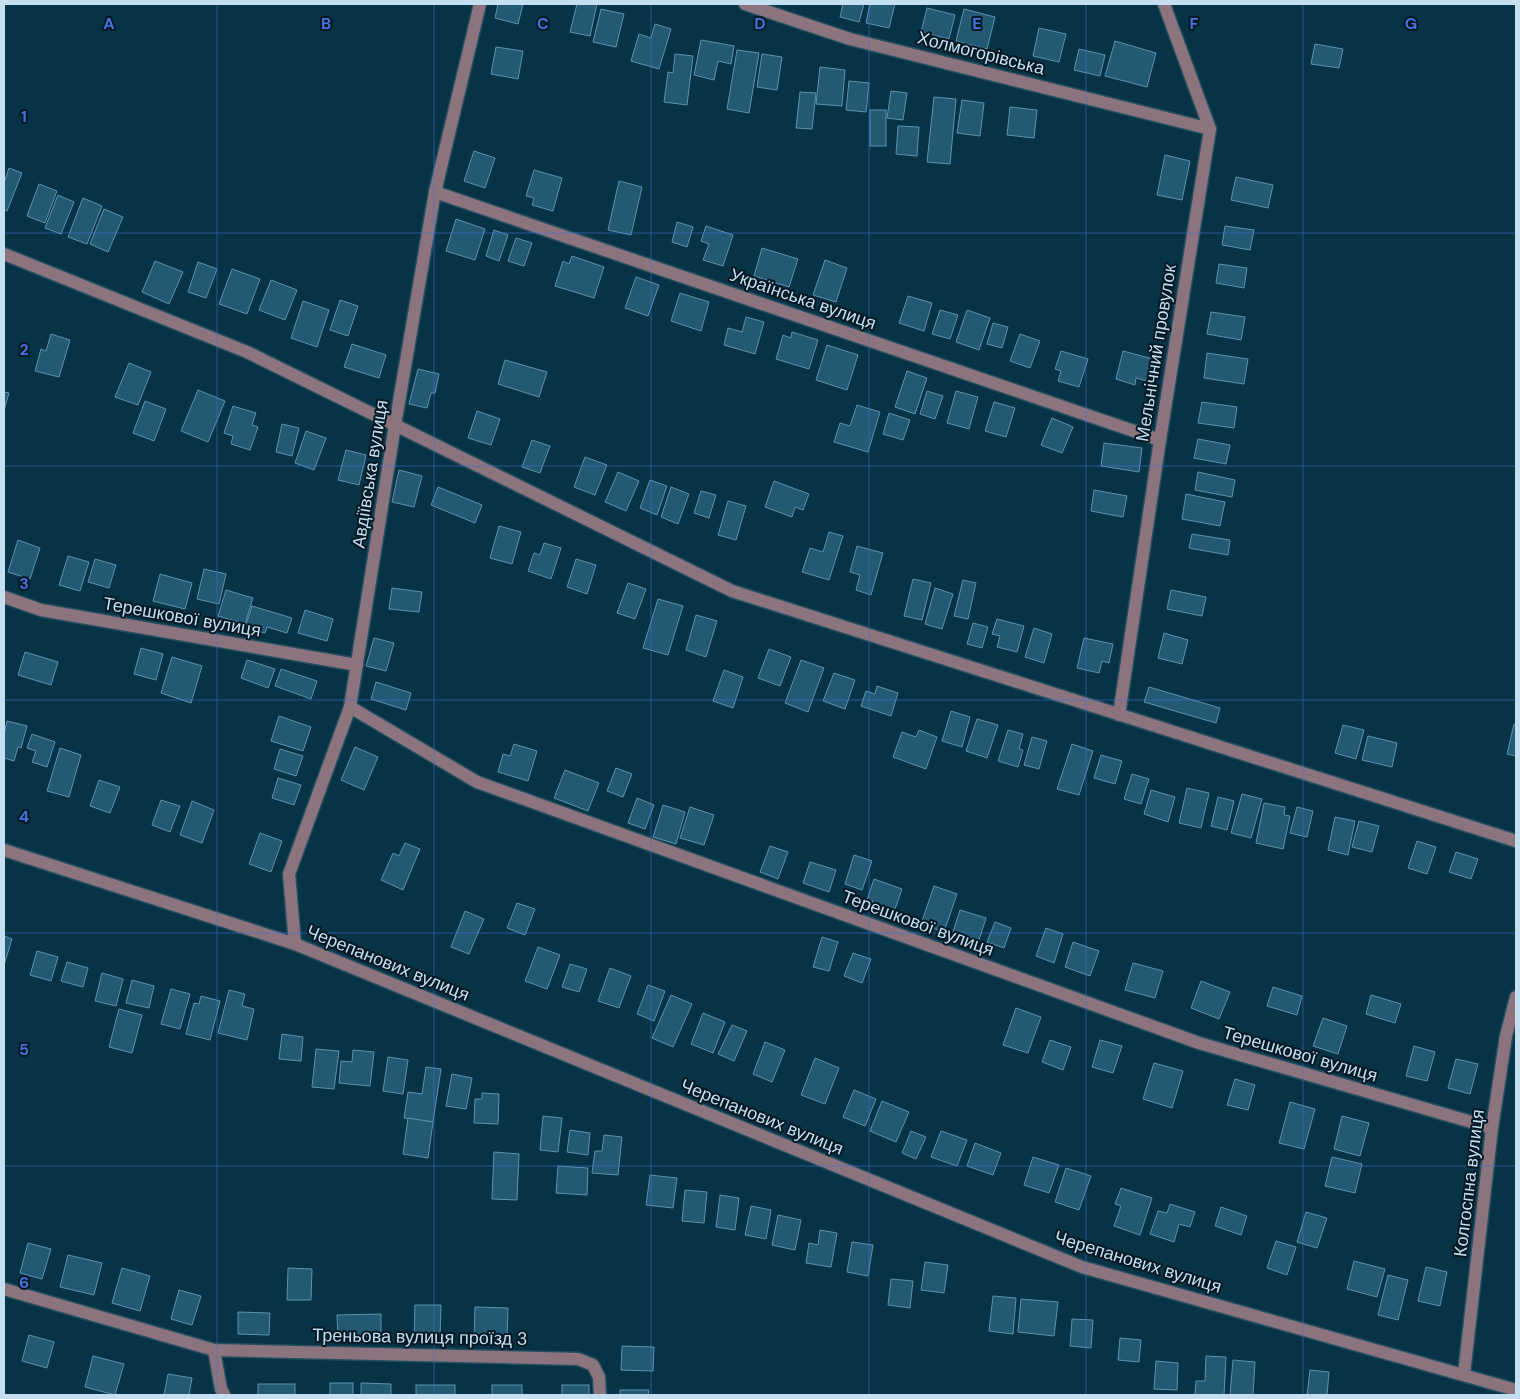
<svg xmlns="http://www.w3.org/2000/svg" width="1520" height="1399" viewBox="0 0 1520 1399" font-family="'DM Sans',sans-serif">
  <rect width="100%" height="100%" fill="#073346"/>
  <g fill="#235973" stroke="#5d93af">
    <path d="M498,4H523L518,24L495,18Z"/>
    <path d="M577,4H597L590,36L570,32Z"/>
    <path d="M843,4H864L859,22L840,17Z"/>
    <path d="M870,4H895L889,28L866,23Z"/>
    <path d="M927,8L955,15L949,39L921,32Z"/>
    <path d="M601,9L624,14L616,47L593,42Z"/>
    <path d="M964,9L995,17L987,49L956,41Z"/>
    <path d="M655,24L671,29L659,69L631,61L639,34L651,38Z"/>
    <path d="M1039,28L1066,34L1059,62L1033,56Z"/>
    <path d="M701,40L734,46L731,64L718,61L714,80L694,75Z"/>
    <path d="M1115,41L1156,53L1147,87L1105,76Z"/>
    <path d="M1315,44L1343,49L1339,68L1311,64Z"/>
    <path d="M496,47L523,51L518,79L491,74Z"/>
    <path d="M1079,49L1105,55L1100,76L1074,70Z"/>
    <path d="M737,50L759,53L749,113L727,109Z"/>
    <path d="M675,54L693,56L687,105L664,102L668,72L673,73Z"/>
    <path d="M762,54L782,57L777,90L757,87Z"/>
    <path d="M820,67L845,70L842,106L816,104Z"/>
    <path d="M849,81L869,83L866,112L846,110Z"/>
    <path d="M891,91L907,93L903,120L887,118Z"/>
    <path d="M800,92L816,93L812,129L796,128Z"/>
    <path d="M934,97L956,99L950,164L927,162Z"/>
    <path d="M962,100L984,103L980,136L957,133Z"/>
    <path d="M1010,107L1037,110L1034,138L1007,135Z"/>
    <rect x="870" y="110" width="16" height="36"/>
    <path d="M898,126L919,127L917,156L896,154Z"/>
    <path d="M474,151L495,158L485,188L464,181Z"/>
    <path d="M1165,155L1190,161L1182,200L1157,195Z"/>
    <path d="M9,168L22,173L7,211L4,210V183Z"/>
    <path d="M534,170L562,178L553,211L532,205L534,198L526,196Z"/>
    <path d="M1236,177L1273,185L1268,208L1231,200Z"/>
    <path d="M619,181L642,187L631,235L608,230Z"/>
    <path d="M39,184L57,191L45,223L27,216Z"/>
    <path d="M58,195L74,202L61,234L45,228Z"/>
    <path d="M83,198L102,206L87,244L68,237Z"/>
    <path d="M104,209L123,217L108,252L90,244Z"/>
    <path d="M456,219L485,229L475,260L446,251Z"/>
    <path d="M677,222L693,227L687,247L672,242Z"/>
    <path d="M706,226L733,235L723,266L703,260L709,244L701,241Z"/>
    <path d="M1225,226L1254,230L1250,250L1222,245Z"/>
    <path d="M494,230L508,235L499,261L486,256Z"/>
    <path d="M516,238L532,243L524,266L508,261Z"/>
    <path d="M762,248L798,259L789,287L754,276Z"/>
    <path d="M572,256L604,267L594,298L555,286L563,261L569,264Z"/>
    <path d="M825,260L847,268L836,302L813,295Z"/>
    <path d="M155,261L183,272L169,304L142,292Z"/>
    <path d="M198,262L217,269L206,298L188,292Z"/>
    <path d="M1219,264L1247,268L1244,288L1216,283Z"/>
    <path d="M232,269L260,279L247,314L219,304Z"/>
    <path d="M636,277L659,285L648,316L625,308Z"/>
    <path d="M271,280L297,290L285,320L259,310Z"/>
    <path d="M680,293L709,302L701,331L671,321Z"/>
    <path d="M908,296L932,303L924,331L899,323Z"/>
    <path d="M340,300L358,306L348,336L330,330Z"/>
    <path d="M303,301L329,310L317,347L291,338Z"/>
    <path d="M940,310L958,315L950,339L932,334Z"/>
    <path d="M967,310L990,318L979,350L956,342Z"/>
    <path d="M1211,312L1245,317L1241,340L1207,334Z"/>
    <path d="M746,317L764,322L755,354L724,345L728,328L742,332Z"/>
    <path d="M993,323L1008,327L1002,348L987,344Z"/>
    <path d="M792,332L818,340L809,369L776,359L783,335L791,338Z"/>
    <path d="M51,334L70,340L59,377L35,371L41,349L46,351Z"/>
    <path d="M1020,334L1040,341L1030,368L1010,361Z"/>
    <path d="M352,344L386,355L379,378L344,367Z"/>
    <path d="M827,345L858,355L847,390L816,380Z"/>
    <path d="M1061,351L1088,359L1079,387L1058,381L1061,371L1055,369Z"/>
    <path d="M1123,351L1153,359L1147,381L1136,378L1135,385L1116,379Z"/>
    <path d="M1207,353L1248,359L1244,384L1204,378Z"/>
    <path d="M505,360L547,372L539,397L498,384Z"/>
    <path d="M129,363L151,372L138,405L115,397Z"/>
    <path d="M418,369L439,374L435,393H431L427,408L409,404Z"/>
    <path d="M907,371L927,378L915,414L895,407Z"/>
    <path d="M198,390L225,401L208,442L181,431Z"/>
    <path d="M927,391L943,396L935,419L920,414Z"/>
    <path d="M956,391L978,397L969,429L947,423Z"/>
    <path d="M4,392L9,393L4,410Z"/>
    <path d="M145,401L166,409L154,441L133,433Z"/>
    <path d="M994,402L1015,408L1006,437L985,431Z"/>
    <path d="M1202,402L1237,407L1234,428L1198,423Z"/>
    <path d="M857,405L880,412L868,452L834,442L840,423L850,426Z"/>
    <path d="M233,406L256,413L252,425L258,427L250,450L231,444L233,436L224,433Z"/>
    <path d="M477,411L500,419L491,445L468,438Z"/>
    <path d="M889,413L910,420L903,440L883,434Z"/>
    <path d="M1052,418L1073,427L1062,453L1041,445Z"/>
    <path d="M282,424L299,428L292,456L276,452Z"/>
    <path d="M306,431L326,438L314,470L295,463Z"/>
    <path d="M1198,439L1230,445L1226,464L1194,458Z"/>
    <path d="M532,440L550,446L540,473L522,467Z"/>
    <path d="M1104,443L1142,448L1139,472L1101,466Z"/>
    <path d="M346,450L366,455L359,485L338,480Z"/>
    <path d="M585,457L607,465L595,495L574,487Z"/>
    <path d="M399,470L422,476L414,507L392,502Z"/>
    <path d="M618,472L639,481L626,511L605,502Z"/>
    <path d="M1198,472L1235,480L1232,497L1195,490Z"/>
    <path d="M650,480L667,486L657,515L640,508Z"/>
    <path d="M774,481L809,494L803,510L795,507L792,517L765,507Z"/>
    <path d="M438,487L482,505L475,523L431,505Z"/>
    <path d="M671,487L689,494L678,524L661,517Z"/>
    <path d="M1094,490L1127,496L1123,517L1091,511Z"/>
    <path d="M701,491L716,495L709,518L694,513Z"/>
    <path d="M1186,494L1225,502L1220,526L1182,519Z"/>
    <path d="M728,501L746,506L736,540L718,535Z"/>
    <path d="M499,526L521,532L512,564L490,558Z"/>
    <path d="M829,532L843,536L829,580L802,572L810,548L823,552Z"/>
    <path d="M1192,534L1230,540L1228,555L1189,548Z"/>
    <path d="M18,540L40,548L30,579L8,572Z"/>
    <path d="M544,543L561,548L551,579L528,571L534,553L540,555Z"/>
    <path d="M857,546L883,553L871,595L856,590L860,575L850,572Z"/>
    <path d="M68,556L89,562L80,591L59,585Z"/>
    <path d="M95,559L116,565L109,588L88,582Z"/>
    <path d="M576,559L596,565L587,594L567,587Z"/>
    <path d="M204,569L226,574L219,604L197,599Z"/>
    <path d="M160,574L192,583L185,609L153,601Z"/>
    <path d="M913,579L931,583L922,620L904,616Z"/>
    <path d="M963,580L976,583L968,619L954,616Z"/>
    <path d="M628,583L646,589L635,619L617,613Z"/>
    <path d="M392,588L422,592L419,612L389,609Z"/>
    <path d="M935,588L953,594L942,629L925,624Z"/>
    <path d="M226,590L253,598L245,624L218,616Z"/>
    <path d="M1171,590L1206,597L1202,616L1167,609Z"/>
    <path d="M658,599L683,606L668,655L643,648Z"/>
    <path d="M252,606L292,618L287,633L267,627L265,633L245,628Z"/>
    <path d="M305,610L333,619L327,641L298,633Z"/>
    <path d="M696,615L717,621L706,657L686,650Z"/>
    <path d="M997,619L1024,626L1017,652L997,647L1000,636L992,634Z"/>
    <path d="M973,623L988,627L982,648L967,644Z"/>
    <path d="M1034,628L1052,634L1044,663L1025,657Z"/>
    <path d="M1164,633L1188,640L1182,664L1158,658Z"/>
    <path d="M374,638L394,643L386,671L366,666Z"/>
    <path d="M1084,638L1113,644L1109,663L1102,661L1099,673L1077,668Z"/>
    <path d="M141,648L163,654L156,680L134,674Z"/>
    <path d="M769,649L791,657L780,686L758,678Z"/>
    <path d="M25,652L58,662L51,685L18,675Z"/>
    <path d="M172,657L202,666L191,703L161,693Z"/>
    <path d="M247,660L275,669L268,688L241,678Z"/>
    <path d="M801,660L824,668L808,712L785,703Z"/>
    <path d="M281,669L317,681L311,699L275,686Z"/>
    <path d="M724,670L743,677L733,708L713,701Z"/>
    <path d="M834,673L855,680L845,709L823,701Z"/>
    <path d="M376,682L411,693L406,710L371,699Z"/>
    <path d="M877,686L898,693L891,716L861,706L866,691L875,694Z"/>
    <path d="M1149,687L1220,708L1216,723L1144,702Z"/>
    <path d="M951,711L970,717L962,747L942,741Z"/>
    <path d="M279,716L311,727L303,751L271,741Z"/>
    <path d="M977,719L998,725L987,758L966,751Z"/>
    <path d="M7,721L27,726L21,748L18,747L14,761L4,758V734Z"/>
    <path d="M1514,724H1516V756L1507,754Z"/>
    <path d="M1343,725L1364,730L1356,759L1335,753Z"/>
    <path d="M919,730L937,737L926,769L893,757L902,732L916,737Z"/>
    <path d="M1008,730L1023,734L1019,749L1023,750L1018,767L998,761Z"/>
    <path d="M32,734L55,742L47,767L32,762L36,751L27,748Z"/>
    <path d="M1368,736L1397,743L1392,767L1362,760Z"/>
    <path d="M1032,737L1047,741L1039,769L1024,765Z"/>
    <path d="M514,744L537,751L528,781L498,772L503,754L510,756Z"/>
    <path d="M1072,744L1093,751L1079,795L1057,789Z"/>
    <path d="M355,747L378,757L364,790L341,780Z"/>
    <path d="M60,748L81,755L69,797L47,791Z"/>
    <path d="M280,749L303,756L296,776L274,769Z"/>
    <path d="M1101,755L1122,761L1115,784L1094,778Z"/>
    <path d="M616,768L632,774L623,797L607,791Z"/>
    <path d="M565,770L599,783L588,811L554,798Z"/>
    <path d="M1132,774L1149,779L1141,804L1124,799Z"/>
    <path d="M278,778L301,785L294,805L272,798Z"/>
    <path d="M99,780L120,787L110,813L90,806Z"/>
    <path d="M1187,788L1209,793L1201,828L1179,823Z"/>
    <path d="M1151,790L1175,797L1168,822L1144,814Z"/>
    <path d="M1242,794L1262,799L1251,838L1231,833Z"/>
    <path d="M1218,797L1234,801L1227,830L1211,826Z"/>
    <path d="M637,798L654,805L645,829L628,823Z"/>
    <path d="M161,800L180,806L170,832L152,825Z"/>
    <path d="M192,801L214,810L202,843L180,835Z"/>
    <path d="M1264,803L1285,807L1284,815L1290,816L1283,849L1256,843Z"/>
    <path d="M663,805L685,812L676,844L653,837Z"/>
    <path d="M690,807L714,815L704,845L680,838Z"/>
    <path d="M1297,807L1313,811L1307,837L1290,833Z"/>
    <path d="M1335,817L1355,821L1348,855L1328,850Z"/>
    <path d="M1359,821L1379,826L1372,852L1352,847Z"/>
    <path d="M260,833L282,841L271,872L249,864Z"/>
    <path d="M1417,841L1436,847L1427,874L1408,868Z"/>
    <path d="M405,843L420,849L403,890L381,880L393,853L399,856Z"/>
    <path d="M770,846L788,852L778,879L760,872Z"/>
    <path d="M1456,852L1478,859L1471,879L1449,872Z"/>
    <path d="M854,855L872,861L862,890L845,884Z"/>
    <path d="M810,862L836,870L829,892L803,883Z"/>
    <path d="M874,879L902,889L893,915L871,907L873,901L867,900Z"/>
    <path d="M934,886L957,894L944,932L921,924Z"/>
    <path d="M517,903L535,909L525,935L507,928Z"/>
    <path d="M960,910L986,918L979,940L953,932Z"/>
    <path d="M465,911L484,919L469,954L451,947Z"/>
    <path d="M995,922L1011,928L1004,948L987,942Z"/>
    <path d="M1046,928L1063,934L1054,963L1036,956Z"/>
    <path d="M4,936L12,939L4,965Z"/>
    <path d="M822,937L838,942L829,971L813,967Z"/>
    <path d="M1073,942L1099,951L1090,976L1065,967Z"/>
    <path d="M538,947L560,955L547,989L525,981Z"/>
    <path d="M37,951L58,957L51,981L30,975Z"/>
    <path d="M853,953L871,959L862,983L844,976Z"/>
    <path d="M67,962L88,968L83,987L61,981Z"/>
    <path d="M1133,963L1163,971L1155,998L1125,990Z"/>
    <path d="M570,964L587,969L579,992L562,987Z"/>
    <path d="M610,968L631,976L619,1008L598,1001Z"/>
    <path d="M102,973L123,979L116,1006L95,1001Z"/>
    <path d="M132,980L154,986L149,1008L126,1003Z"/>
    <path d="M1201,981L1230,992L1219,1019L1191,1008Z"/>
    <path d="M648,985L665,991L654,1021L637,1014Z"/>
    <path d="M1273,987L1302,996L1297,1015L1267,1006Z"/>
    <path d="M171,989L190,994L180,1029L161,1024Z"/>
    <path d="M229,990L245,994L242,1006L254,1009L247,1040L218,1033Z"/>
    <path d="M671,995L692,1004L673,1047L652,1038Z"/>
    <path d="M1371,995L1401,1004L1395,1023L1366,1014Z"/>
    <path d="M201,996L220,1001L210,1040L186,1034L194,1003L199,1004Z"/>
    <path d="M1016,1008L1041,1017L1028,1053L1003,1045Z"/>
    <path d="M119,1009L142,1015L132,1053L109,1047Z"/>
    <path d="M703,1013L725,1022L713,1053L691,1044Z"/>
    <path d="M1323,1018L1347,1026L1338,1054L1313,1046Z"/>
    <path d="M732,1025L747,1031L734,1061L718,1054Z"/>
    <path d="M282,1034L303,1037L301,1061L279,1059Z"/>
    <path d="M1050,1040L1071,1047L1063,1070L1042,1062Z"/>
    <path d="M1100,1040L1122,1046L1113,1073L1092,1067Z"/>
    <path d="M765,1042L785,1050L772,1082L753,1074Z"/>
    <path d="M1414,1046L1435,1052L1427,1081L1406,1076Z"/>
    <path d="M316,1049L339,1051L334,1089L312,1087Z"/>
    <path d="M353,1050L374,1052L370,1086L339,1083L341,1061L352,1062Z"/>
    <path d="M388,1057L408,1060L403,1094L383,1091Z"/>
    <path d="M815,1058L839,1068L825,1104L801,1095Z"/>
    <path d="M1456,1059L1478,1064L1470,1094L1448,1088Z"/>
    <path d="M1154,1063L1183,1071L1172,1108L1143,1099Z"/>
    <path d="M426,1067L441,1069L433,1122L404,1118L408,1092L422,1094Z"/>
    <path d="M452,1074L472,1078L466,1109L446,1106Z"/>
    <path d="M1235,1079L1255,1085L1248,1110L1227,1105Z"/>
    <path d="M854,1090L876,1099L865,1126L843,1117Z"/>
    <path d="M482,1093L499,1094L498,1124L474,1123L475,1099H482Z"/>
    <path d="M882,1101L909,1112L896,1142L870,1131Z"/>
    <path d="M1290,1102L1315,1109L1304,1149L1279,1143Z"/>
    <path d="M543,1116L562,1118L558,1152L540,1150Z"/>
    <path d="M1342,1116L1369,1123L1360,1156L1334,1149Z"/>
    <path d="M408,1118L433,1122L428,1158L403,1154Z"/>
    <path d="M570,1130L590,1133L588,1155L567,1152Z"/>
    <path d="M911,1131L926,1137L916,1159L902,1153Z"/>
    <path d="M941,1131L967,1140L957,1166L931,1157Z"/>
    <path d="M604,1135L622,1137L618,1175L592,1173L595,1151H602Z"/>
    <path d="M975,1143L1001,1153L993,1175L967,1166Z"/>
    <path d="M494,1152L519,1154L517,1200L492,1199Z"/>
    <path d="M1033,1157L1059,1165L1049,1193L1024,1185Z"/>
    <path d="M1332,1157L1362,1164L1355,1193L1325,1186Z"/>
    <path d="M558,1166L588,1168L587,1195L556,1193Z"/>
    <path d="M1066,1168L1091,1176L1079,1210L1055,1202Z"/>
    <path d="M650,1175L677,1178L673,1208L646,1205Z"/>
    <path d="M1121,1188L1152,1198L1140,1235L1114,1226L1121,1206L1115,1204Z"/>
    <path d="M685,1190L707,1192L704,1223L682,1221Z"/>
    <path d="M720,1195L739,1198L735,1230L716,1227Z"/>
    <path d="M1170,1204L1195,1212L1190,1227L1179,1224L1174,1242L1150,1234L1158,1211L1167,1213Z"/>
    <path d="M751,1206L771,1210L766,1239L745,1235Z"/>
    <path d="M1221,1207L1247,1216L1241,1235L1215,1226Z"/>
    <path d="M1306,1212L1327,1218L1317,1248L1297,1242Z"/>
    <path d="M778,1215L801,1220L795,1250L772,1245Z"/>
    <path d="M820,1230L837,1233L831,1267L806,1263L809,1243L818,1245Z"/>
    <path d="M1276,1241L1296,1247L1287,1275L1267,1268Z"/>
    <path d="M852,1242L873,1245L868,1276L847,1272Z"/>
    <path d="M28,1243L51,1249L42,1279L20,1273Z"/>
    <path d="M68,1255L102,1263L94,1295L60,1287Z"/>
    <path d="M1354,1261L1385,1269L1377,1297L1347,1289Z"/>
    <path d="M925,1262L948,1265L944,1293L921,1290Z"/>
    <path d="M1426,1267L1447,1272L1440,1306L1418,1301Z"/>
    <path d="M122,1268L150,1276L140,1311L112,1303Z"/>
    <path d="M288,1268L312,1269L311,1300H287Z"/>
    <path d="M1388,1275L1408,1280L1398,1320L1378,1315Z"/>
    <path d="M891,1279L913,1281L910,1308L888,1305Z"/>
    <path d="M179,1290L201,1296L192,1325L171,1319Z"/>
    <path d="M993,1296L1016,1298L1013,1334L989,1331Z"/>
    <path d="M1021,1299L1058,1302L1054,1336L1018,1332Z"/>
    <path d="M415,1305H441L440,1338H414Z"/>
    <path d="M475,1307L508,1308L507,1339L474,1338Z"/>
    <path d="M238,1312L270,1313L269,1335L238,1334Z"/>
    <path d="M381,1314V1336L338,1337L337,1315Z"/>
    <path d="M1072,1319L1093,1320L1091,1348L1070,1346Z"/>
    <path d="M29,1335L54,1342L47,1368L22,1361Z"/>
    <path d="M1120,1338L1141,1340L1139,1362L1118,1360Z"/>
    <path d="M622,1346L654,1347L653,1371L621,1370Z"/>
    <path d="M93,1356L124,1364L115,1395L85,1387Z"/>
    <path d="M1206,1356L1226,1357L1224,1395H1195L1196,1381H1205Z"/>
    <path d="M1233,1360L1255,1362L1253,1395H1230Z"/>
    <path d="M1156,1361L1178,1363L1177,1390L1154,1389Z"/>
    <path d="M1310,1370L1329,1372L1327,1395H1307Z"/>
    <path d="M168,1374L192,1378L189,1395H164Z"/>
    <rect x="330" y="1383" width="23" height="12"/>
    <path d="M361,1383L391,1384V1395H361Z"/>
    <rect x="258" y="1384" width="37" height="11"/>
    <rect x="416" y="1385" width="39" height="10"/>
    <rect x="492" y="1385" width="30" height="10"/>
    <rect x="562" y="1385" width="27" height="10"/>
    <path d="M620,1390H649L648,1395H620Z"/>
  </g>
  <g fill="none" stroke-linecap="round" stroke-linejoin="round">
    <g stroke="#254f61" stroke-width="15">
      <g id="minor">
        <path d="M745,4L850,39L1210,129"/>
        <path d="M435,192L1160,440"/>
        <path d="M4,254L247,352L732,591L1516,841"/>
        <path d="M4,597L41,610L357,665"/>
        <path d="M350,707L477,782L1199,1043L1492,1128"/>
        <path d="M1119,715L1160,440L1210,129L1164,4"/>
        <path d="M4,850L295,944L1082,1267L1516,1390"/>
        <path d="M295,944L289,874L350,707L395,425L435,192L480,4"/>
        <path d="M4,1289L214,1350L578,1359L593,1365L599,1377L600,1395"/>
        <path d="M214,1350L221,1389L224,1395"/>
        <path d="M1464,1374L1492,1128L1506,1036L1516,997"/>
      </g>
    </g>
    <use href="#minor" stroke="#8b747d" stroke-width="12"/>
  </g>
  <path fill="none" stroke="#4772de" stroke-width="1" stroke-opacity="0.55" d="M217,4V1395M434,4V1395M651,4V1395M869,4V1395M1086,4V1395M1303,4V1395M4,233H1516M4,466H1516M4,700H1516M4,933H1516M4,1166H1516"/>
  <g text-anchor="middle" stroke-width="4" stroke-linejoin="round" paint-order="stroke">
    <g font-size="18" fill="#c4dfef" stroke="#041924">
      <text transform="translate(981 53) rotate(14)" y="6">Холмогорівська</text>
      <text transform="translate(803 299) rotate(19)" y="6">Українська вулиця</text>
      <text transform="translate(1156 353) rotate(-81)" y="6">Мельнiчний провулок</text>
      <text transform="translate(370 474) rotate(-81)" y="6">Авдіївська вулиця</text>
      <text transform="translate(182 617) rotate(10)" y="6">Терешкової вулиця</text>
      <text transform="translate(918 923) rotate(20)" y="6">Терешкової вулиця</text>
      <text transform="translate(388 963) rotate(22)" y="6">Черепанових вулиця</text>
      <text transform="translate(1300 1054) rotate(16)" y="6">Терешкової вулиця</text>
      <text transform="translate(762 1117) rotate(22)" y="6">Черепанових вулиця</text>
      <text transform="translate(1469 1183) rotate(-83)" y="6">Колгоспна вулиця</text>
      <text transform="translate(1138 1262) rotate(17)" y="6">Черепанових вулиця</text>
      <text transform="translate(420 1337) rotate(1)" y="6">Треньова вулиця проїзд 3</text>
    </g>
  </g>
  <g font-size="16" text-anchor="middle" font-weight="bold" fill="#4772de" stroke="#041924" stroke-width="4" stroke-linejoin="round" paint-order="stroke">
    <text x="109" y="29">A</text>
    <text x="326" y="29">B</text>
    <text x="543" y="29">C</text>
    <text x="760" y="29">D</text>
    <text x="977" y="29">E</text>
    <text x="1194" y="29">F</text>
    <text x="1411" y="29">G</text>
    <text x="24" y="122">1</text>
    <text x="24" y="355">2</text>
    <text x="24" y="589">3</text>
    <text x="24" y="822">4</text>
    <text x="24" y="1055">5</text>
    <text x="24" y="1288">6</text>
  </g>
  <rect width="1520" height="1399" fill="none" stroke="#c4dfef" stroke-width="10"/>
</svg>
